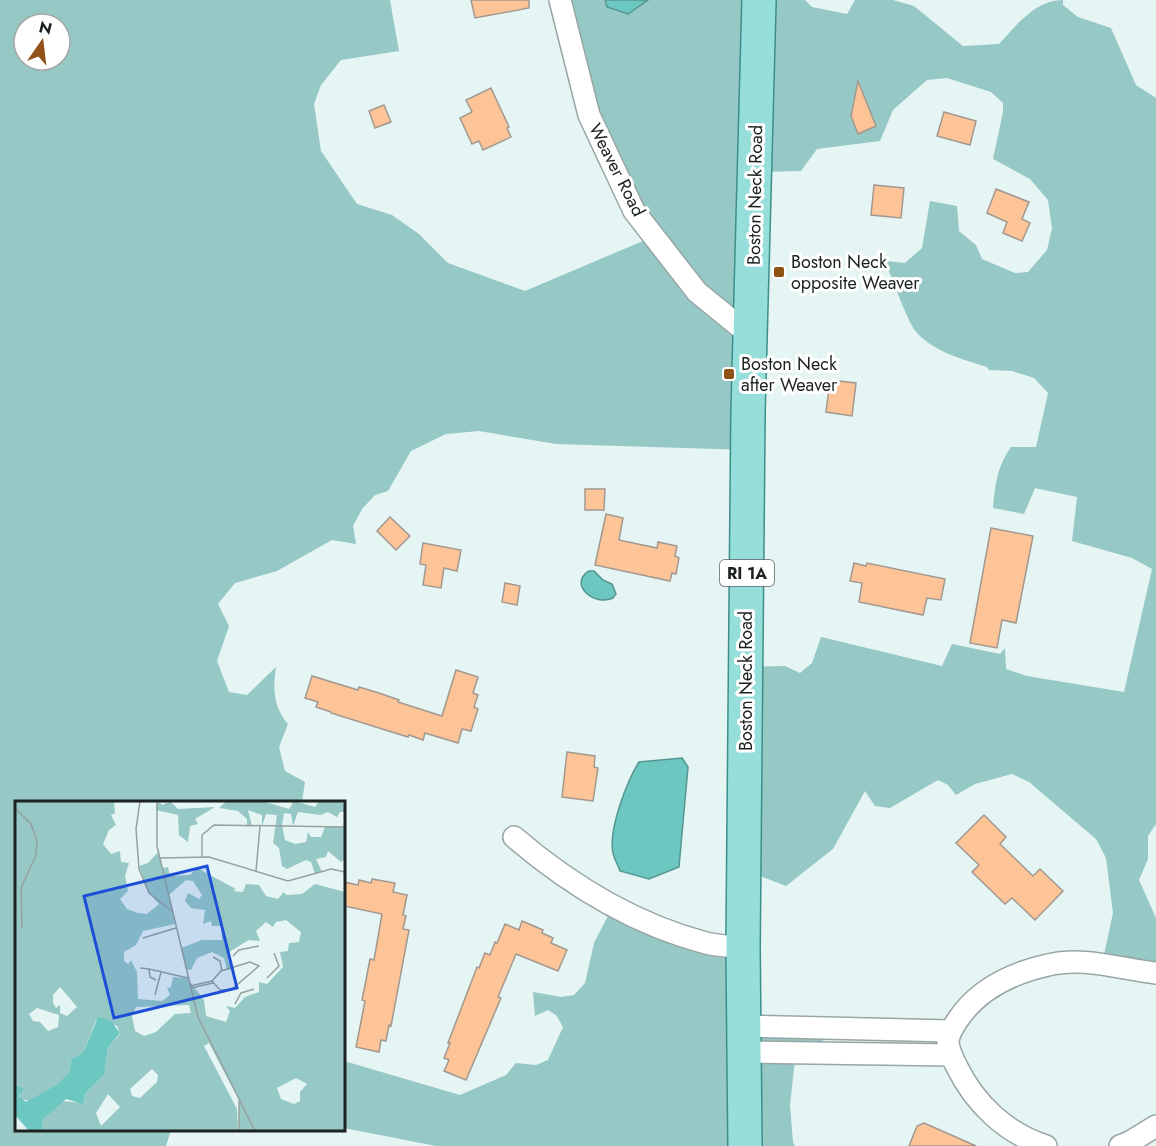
<svg xmlns="http://www.w3.org/2000/svg" width="1156" height="1146" viewBox="0 0 1156 1146" font-family="Jost,sans-serif">
  <rect width="100%" height="100%" fill="#e5f5f3"/>
  <g fill="#96c8c5" fill-rule="evenodd">
    <path d="M0,0H390L399,51L341,60L321,85L314,104L321,151L357,204L392,215L419,234L448,263L525,291L650,238L633,208L559,0H604L607,7L628,14L648,0H805L812,7L847,14L855,0H893L914,6L963,46L999,44C1016,26 1035,0 1063,0V5L1078,17L1111,28L1136,85L1156,98V824L1148,836V859L1139,880L1156,918V977L1101,969L1113,913L1106,858L1096,839L1029,782L1012,774L975,784L956,795L948,785L938,780L890,808L875,806L865,791L833,849L786,886L745,870L747,667L785,666L800,673L812,663L821,637L942,666L952,644L1000,654L1005,648L1006,669L1027,676L1124,692L1152,569L1132,558L1072,541L1077,497L1035,488L1024,514L993,508C995,486 997,466 1011,447H1036L1048,393L1034,378L1012,371L989,370L987,367C962,359 935,352 917,333C908,323 894,283 888,269L886,261L905,263L922,248L930,201L957,206L959,231L976,245L982,259L1015,273L1028,272L1047,250L1052,228L1048,200L1030,179L993,159L1003,112V103L991,92L947,78L927,80L893,110L880,141L817,149L801,171L757,172L748,450L556,444L479,431L446,434L411,451L388,491L375,495L362,509L353,526L356,544L332,540L277,571L235,583L218,604L229,626L217,661L229,692L247,695L276,667C273,688 273,707 288,724L279,747L285,771L305,782L302,802H16V1130H171L166,1146H0ZM24,24H60V60H24Z"/>
    <path d="M611,910L737,947L739,1034L813,1037L823,1039L824,1048L795,1060L790,1105L793,1142L795,1146H436L344,1128V1061L460,1095L506,1075L516,1063L536,1065L548,1060L563,1027L556,1015L548,1010L535,1016L533,992L561,997L574,995L585,983L594,943Z"/>
  </g>
  <g fill="#6dc7c1" stroke="#559691" stroke-width="1.5">
    <path d="M605,0H648L628,14L607,7Z"/>
    <path d="M589,571H594L603,580L612,584L616,594L613,598C594,607 568,584 589,571Z"/>
    <path d="M682,758L688,767L679,867L649,879L620,871C618,865 614,859 613,853C608,830 627,781 639,762Z"/>
  </g>
  <g fill="#fdc498" stroke="#a29890" stroke-width="1.5">
    <path d="M471,0H529V8L475,18Z"/>
    <path d="M858,81L876,126L858,134L851,116Z"/>
    <path d="M491,88L509,127L507,128L511,137L483,150L479,141L472,144L460,118L472,112L466,100Z"/>
    <path d="M384,105L391,122L375,128L369,111Z"/>
    <path d="M944,112L976,121L970,145L937,136Z"/>
    <path d="M874,185L904,188L901,218L871,215Z"/>
    <path d="M996,189L1029,202L1022,219L1030,223L1022,241L1003,233L1007,222L987,213Z"/>
    <path d="M830,380L856,383L852,416L826,412Z"/>
    <path d="M585,489H605L604,510H585Z"/>
    <path d="M606,514L623,518L619,540L657,548L658,542L677,546L675,556L679,558L676,574L672,573L670,581L595,565Z"/>
    <path d="M390,517L410,536L396,550L377,531Z"/>
    <path d="M991,528L1033,536L1016,623L1002,620L997,648L970,643Z"/>
    <path d="M423,543L461,550L457,571L444,568L441,588L423,585L426,565L420,564Z"/>
    <path d="M854,563L866,566L867,563L945,579L941,600L927,598L923,615L859,602L862,583L850,581Z"/>
    <path d="M505,583L520,586L517,605L502,602Z"/>
    <path d="M456,670L478,677L473,693L478,695L474,707L478,709L471,731L462,729L458,743L425,733L423,740L409,735L408,737L331,713V712L316,707L318,702L305,698L312,676L358,690L359,687L379,693L399,700L398,702L442,716Z"/>
    <path d="M567,752L595,756L594,767L598,768L593,801L562,797Z"/>
    <path d="M984,815L1006,837L1000,844L1033,876L1040,869L1063,891L1035,920L1012,898L1005,904L972,872L979,865L956,843Z"/>
    <path d="M372,879L395,883L393,892L407,895L403,915L406,916L403,929L409,930L391,1026L389,1025L386,1041L381,1040L379,1052L356,1047L365,1001L362,1000L366,980L370,959L374,960L382,914L344,906V882L358,885L359,880L371,883Z"/>
    <path d="M522,921L543,930L542,933L553,938L551,943L567,950L558,971L516,954L498,997L501,998L466,1080L444,1071L449,1060L444,1058L450,1043H448L477,967L479,968L485,953L490,955L495,942L497,943L505,924L519,930Z"/>
    <path d="M924,1123L976,1146H909L917,1126Z"/>
  </g>
  <g fill="none" stroke-linecap="round" stroke-linejoin="round">
    <g stroke="#97a6a5" stroke-width="24">
      <g id="street">
        <path d="M560,0L589,115L634,211L697,292L751,336"/>
        <path d="M514,837C570,885 634,924 706,943C718,946 731,946 743,948"/>
        <path d="M744,1026L950,1031"/>
        <path d="M742,1052L951,1055"/>
        <path d="M1046,1146C1007,1134 975,1104 957,1067C953,1059 948,1050 948,1041C949,1033 953,1027 957,1021C977,990 1012,973 1048,965C1083,956 1120,969 1156,973"/>
        <path d="M1120,1146L1130,1142L1156,1126"/>
      </g>
    </g>
    <g stroke="#3e8e8a" stroke-width="36">
      <path id="primary" d="M745,1146L743,948L748,412L759,0"/>
    </g>
    <use href="#street" stroke="#fff" stroke-width="21"/>
    <use href="#primary" stroke="#96deda" stroke-width="33"/>
  </g>
  <g fill="#905217" stroke="#fff" stroke-width="2">
    <rect x="773" y="266" width="12" height="12" rx="3"/>
    <rect x="723" y="368" width="12" height="12" rx="3"/>
  </g>
  <g text-anchor="middle" stroke-width="6" stroke-linejoin="round" paint-order="stroke">
    <rect fill="#fff" stroke="#606464" stroke-width="1.5" x="720" y="560" width="54" height="26" rx="4.5"/>
    <g font-size="16" font-weight="bold" fill="#1c2221">
      <text x="747" y="579">RI 1A</text>
    </g>
    <g font-size="18" fill="#1c2221" stroke="#fff">
      <text transform="translate(617 170) rotate(63)" y="6">Weaver Road</text>
      <text transform="translate(755 195) rotate(-89)" y="6">Boston Neck Road</text>
      <text transform="translate(746 681) rotate(-90)" y="6">Boston Neck Road</text>
    </g>
    <g font-size="18" fill="#1c2221" stroke="#fff" text-anchor="start">
      <text x="791" y="268">Boston Neck<tspan x="791" dy="21">opposite Weaver</tspan></text>
      <text x="741" y="370">Boston Neck<tspan x="741" dy="21">after Weaver</tspan></text>
    </g>
  </g>
  <g transform="translate(15 801)">
    <rect width="330" height="330" fill="#e5f5f3"/>
    <path d="M0,0H105L99,2L100,12L96,14L101,24L94,29L88,43L96,53L105,50L106,61L114,62L110,75L113,90L105,98L112,108L123,112L132,113L144,103L134,92L124,65L133,62L143,51L148,67L153,66L155,75L175,74L182,67L221,88L218,90L228,91L231,83L244,84L251,95L263,98L269,91L271,94L287,93L300,83L330,91V330H224V299L194,242L189,245L222,308L223,330H27L28,318L47,300L68,302L70,293L89,274L93,247L105,233L102,225L81,219L69,250L56,259L55,270L45,282L14,300L6,298L4,292L9,287L0,284ZM171,79L178,80L187,94L184,98L173,92L170,100L176,107L190,109L188,123L196,120L197,125H206L207,139H187L166,147L171,168L176,169L182,157L197,151L209,157L212,169L219,168L213,159L214,151L234,139L245,140L241,130L251,121L258,126L261,121L271,119L286,131L284,141L274,142L273,150L265,151L268,166L252,183L244,181V191L230,196L220,207L211,205L215,210L211,221L191,215L189,199L172,177L158,176L156,186L152,187L155,194L147,200L123,198L122,171L116,159L113,163L109,160V151L121,144L128,130L160,123L154,94ZM45,186L62,206L52,215L45,212V204L41,207L38,202V194ZM174,204L176,212L160,213L141,231L129,235L120,230L117,215L121,206ZM22,207L44,214L43,226L33,230L25,221L18,220L14,213ZM137,268L143,274L142,281L125,297L117,295L115,288ZM281,277L292,283L285,291V300L279,303L266,298L262,287ZM93,293L105,306L86,325L81,312ZM142,0L148,4L155,0L163,8L200,6L180,18L183,23L175,25L173,41L164,34L163,14L141,9ZM212,0H247L274,8L279,0L300,6L304,0H325L330,4V11H325L322,16L313,11L305,14L283,11L278,25L276,13L269,12L267,24L270,39L280,43L291,41L293,31L296,36H306L310,26H330V58L326,61L313,50L311,56L301,58L307,71L300,73L296,61L291,59L272,68L267,65L264,47L258,42L262,14L251,13L247,25V14L233,9L237,25H232V18L223,10L204,7Z" fill="#96c8c5" fill-rule="evenodd"/>
    <path d="M83,216L95,219L105,232L93,247L89,274L70,293L68,303L51,298L28,318L27,330H14L0,314V284L9,287L4,295L11,301L43,283L55,270L56,259L69,250Z" fill="#6dc7c1"/>
    <path fill="none" stroke="#95a19f" stroke-width="1.5" d="M125,0L121,28L124,68L134,92L158,111M142,0V45L183,216L240,330M0,7L16,23L22,40L21,54L6,87L7,127M187,56V34L199,24L330,26M145,57L194,56L273,80L316,68L330,71M241,70L245,25M128,137L161,127M218,155L224,149L244,145M198,156L205,160L207,170M125,167L134,168L135,176L141,179M134,168L173,177M252,177L264,165L259,152M175,185L197,180L206,170L235,161L244,165L216,189H205L197,180M176,187L198,182M140,194L146,171M220,203L226,192L239,188M224,300V330"/>
    <path fill="#1d4ed8" fill-opacity="0.15" stroke="#1d4ed8" stroke-width="3" d="M192,65L222,187L99,217L69,95Z"/>
    <rect width="330" height="330" fill="none" stroke="#1c2221" stroke-width="3"/>
  </g>
  <g transform="translate(42 42) rotate(14)"><circle r="28" fill="#ffffff" stroke="#a4a7a6" stroke-width="1.5"/>
  <path d="M0-4.5L10 22L0 15L-10 22Z" fill="#905217"/>
  <text y="-9" font-size="16" font-weight="bold" text-anchor="middle" fill="#1c2221">N</text>
  </g>
</svg>
